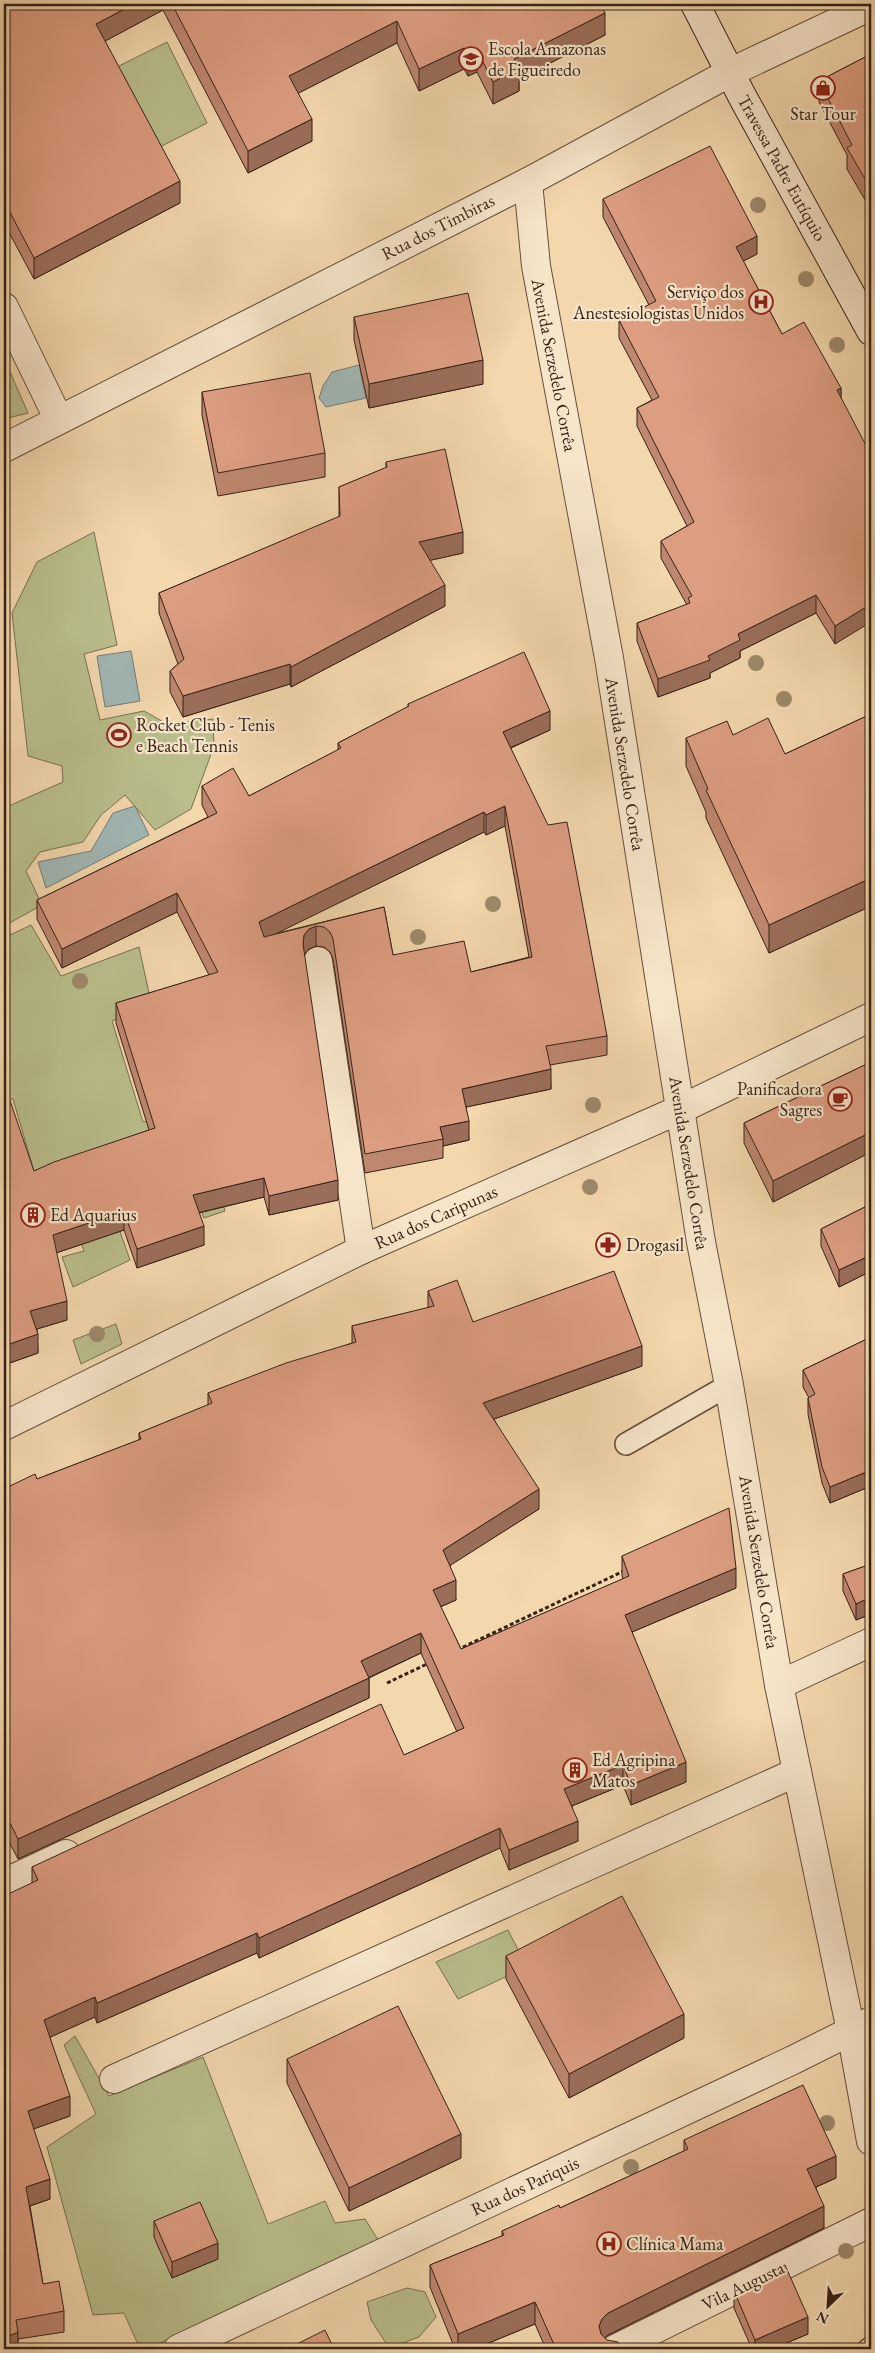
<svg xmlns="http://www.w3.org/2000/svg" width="875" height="2353" viewBox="0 0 875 2353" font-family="'EB Garamond',serif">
  <rect width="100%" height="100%" fill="#f3d7ad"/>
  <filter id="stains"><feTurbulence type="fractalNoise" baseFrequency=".004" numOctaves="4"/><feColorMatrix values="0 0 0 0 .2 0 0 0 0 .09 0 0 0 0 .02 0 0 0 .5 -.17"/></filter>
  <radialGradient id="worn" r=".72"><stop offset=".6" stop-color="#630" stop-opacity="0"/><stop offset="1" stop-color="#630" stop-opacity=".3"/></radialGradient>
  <g fill="#b9be8b" stroke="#787051">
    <path d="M167,42L207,123L158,148L117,67Z"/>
    <path d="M4,358L28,413L4,419Z"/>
    <path d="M94,532L117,645L84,654L100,720L144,711L167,724L213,719L214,746L191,809L155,830L125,795L101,815L83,842L40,852L26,871L42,905L4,926V808L63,782L62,766L28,756L12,613L37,562Z"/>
    <path d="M31,925L61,976L139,947L152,1007L112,1021L143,1122L198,1108L225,1211L204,1218L169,1139L96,1163L130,1260L73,1287L62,1257L84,1251L57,1174L36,1178L13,1099H4V938Z"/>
    <path d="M116,1324L122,1344L81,1364L73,1340Z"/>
    <path d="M508,1930L527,1967L458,1999L436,1962Z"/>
    <path d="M75,2036L109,2096L203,2057L268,2224L325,2201L335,2223L365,2219L380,2243L147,2349H140L124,2313L93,2315L47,2147L96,2114L64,2045Z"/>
    <path d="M407,2288L425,2292L436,2317L419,2337L389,2348L371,2320L367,2302Z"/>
  </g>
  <g fill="#a0b7b5" stroke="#767b76">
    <path d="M359,365L366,398L326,407L319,398L323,386L332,372Z"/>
    <path d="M131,651L140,701L105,707L97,656Z"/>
    <path d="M135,806L149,835L46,888L38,862L91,851L113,813Z"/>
  </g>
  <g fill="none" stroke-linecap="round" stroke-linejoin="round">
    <g stroke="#654f3c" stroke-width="24">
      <g id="service">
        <path d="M626,1444L729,1385"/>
        <path d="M869,2349L871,2348"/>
      </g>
    </g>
    <g stroke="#654f3c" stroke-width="30">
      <g id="minor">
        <path d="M528,182L536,266L609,658L701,1242L729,1385L779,1685L851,2031L871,2141"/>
        <path d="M4,307L59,420"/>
        <path d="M4,448L528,182L731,72L871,6"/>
        <path d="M318,961L361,1250"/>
        <path d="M4,1426L361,1250L681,1109L871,1017"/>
        <path d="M779,1685L871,1642"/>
        <path d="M4,1883L66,1854"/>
        <path d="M114,2079L797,1772"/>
        <path d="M615,2349L871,2222"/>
      </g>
    </g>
    <g stroke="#654f3c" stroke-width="30">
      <path id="tertiary" d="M178,2349L793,2060L871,2021"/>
    </g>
    <g stroke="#362217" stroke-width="30">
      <path id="secondary" d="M695,4L742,96L871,331"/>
    </g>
    <g stroke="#362217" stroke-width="3" stroke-dasharray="4 2.5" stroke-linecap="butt">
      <path d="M457,1650L626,1570"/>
      <path d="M387,1683L429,1663"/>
    </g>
    <use href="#service" stroke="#f7e5ca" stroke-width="21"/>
    <use href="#minor" stroke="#f7e5ca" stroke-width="28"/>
    <use href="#tertiary" stroke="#f7e5ca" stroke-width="28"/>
    <use href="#secondary" stroke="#f7e5ca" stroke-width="28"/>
  </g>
  <g fill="#9d896a">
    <circle cx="758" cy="205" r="8"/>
    <circle cx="806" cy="279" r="8"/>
    <circle cx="837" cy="345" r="8"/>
    <circle cx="756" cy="663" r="8"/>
    <circle cx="784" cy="699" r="8"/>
    <circle cx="493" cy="904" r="8"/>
    <circle cx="418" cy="937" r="8"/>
    <circle cx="80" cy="981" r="8"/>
    <circle cx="593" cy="1105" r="8"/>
    <circle cx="590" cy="1187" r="8"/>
    <circle cx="97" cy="1334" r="8"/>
    <circle cx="827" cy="2123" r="8"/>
    <circle cx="631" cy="2167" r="8"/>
    <circle cx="846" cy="2251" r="8"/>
  </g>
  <g fill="#be876f" stroke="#362217" fill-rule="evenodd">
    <path d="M4,4H600L605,35L519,79V91L493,104L477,72L468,76L464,69L419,91L397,43L298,93L312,141L248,173L163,10L105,41L180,203L34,279L4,223Z"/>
    <path d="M871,54V210L847,169V155L819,102V81Z"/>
    <path d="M603,199L757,254L743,261L782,334L841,388L835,644L816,613L740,651V658L710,673V678L658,697L637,641V623L687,605L661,558V541L687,526L637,426V408L652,400L619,338V320L649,305L603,217Z"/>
    <path d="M354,317L483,384L369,408L354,340Z"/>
    <path d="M202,392L325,453V477L218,496L202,415Z"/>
    <path d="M386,462L463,553L430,560L445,606L291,687L290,684L183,717L170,692V671L178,664L159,613V593L339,517V487L386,468Z"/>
    <path d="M4,547L9,585V602H4Z"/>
    <path d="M408,704L550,730L511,748L607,1036V1055L550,1065L551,1089L466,1107L469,1140L443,1146V1158L365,1173L333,959L330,952L324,947L316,946L309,949L304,954L338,1200L269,1215L264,1197L199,1213L204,1245L137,1268L124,1230L56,1253L67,1320L37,1329L38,1353L4,1365L34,1171L149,1130L116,1023V1003L209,975L177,912L62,968L37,919V900L208,817L202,805V786L249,796L338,750V743L408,707ZM505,826L529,957L471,972L393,955L384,907L274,934L484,832L486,835Z"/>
    <path d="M871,714V906L769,953L706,818V812L686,766V738L733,735L785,754Z"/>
    <path d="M871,1062V1152L773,1202L744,1143V1123Z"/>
    <path d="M871,1204V1271L839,1287L821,1246V1229Z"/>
    <path d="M428,1291L473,1322L642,1366L494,1419L539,1509L450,1565L456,1600L440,1607L461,1649L623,1579L622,1576V1556L736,1588L632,1632L686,1782L631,1805L623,1785L572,1806L578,1841L509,1870L500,1848L259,1958L257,1953L97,2023L95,2017L50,2037L70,2116L33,2129L50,2199L30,2206L43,2284L64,2311V2332L18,2339V2349H4L32,1883V1867L404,1755L457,1732L421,1653L369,1678V1698L18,1859L4,1832V1485L10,1486L37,1479L139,1440V1433L208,1405V1393L352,1343V1326L428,1308Z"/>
    <path d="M871,1337V1486L830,1503L822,1483L808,1414V1398H809L803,1387V1370Z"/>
    <path d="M871,1564V1614L856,1620L843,1591V1574Z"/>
    <path d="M506,1956L684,2038L569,2098L506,1979Z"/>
    <path d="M287,2059L461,2158L349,2211L287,2083Z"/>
    <path d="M684,2140L836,2178L816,2187L824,2228L608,2335L605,2338L607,2340L622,2349H546L535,2324L474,2349H455L430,2287V2265L502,2236V2231L560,2208L684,2151Z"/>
    <path d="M154,2221L218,2259L172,2278L154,2237Z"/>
    <path d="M734,2291L808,2334L772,2349H752L734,2308Z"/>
  </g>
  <g fill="#9b6e5a" stroke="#362217">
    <path d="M134,4H163V10L96,46V24Z"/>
    <path d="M605,13V35L519,79V91L493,104V82L514,59Z"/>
    <path d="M397,21V43L289,98V76Z"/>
    <path d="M464,48V69L419,91V69Z"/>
    <path d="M477,50V72L468,76V54Z"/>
    <path d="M312,119V141L248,173V151Z"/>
    <path d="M180,181V203L34,279V258Z"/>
    <path d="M757,236V254L736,265V247Z"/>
    <path d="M483,360V384L369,408V384Z"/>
    <path d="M841,388V406L837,390Z"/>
    <path d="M463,532V553L419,563V542Z"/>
    <path d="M445,585V606L291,687V667Z"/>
    <path d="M816,595V613L740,651V658L710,673V678L658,697V679L708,656L738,634Z"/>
    <path d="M871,604V622L835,644V626Z"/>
    <path d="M290,664V684L183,717V696Z"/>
    <path d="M550,711V730L503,751V732Z"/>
    <path d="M505,806V826L486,835V815Z"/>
    <path d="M484,812V832L259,942V922Z"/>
    <path d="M871,878V906L769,953V925Z"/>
    <path d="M177,893V912L62,968V949Z"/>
    <path d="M316,926V946L309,949L304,955L303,944L304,935L309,929Z"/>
    <path d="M551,1069V1089L462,1108V1089Z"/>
    <path d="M469,1121V1140L443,1146V1139L440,1127Z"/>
    <path d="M871,1132V1152L773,1202V1181Z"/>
    <path d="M264,1178V1197L193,1214V1195Z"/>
    <path d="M338,1180V1200L269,1215V1196Z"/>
    <path d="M124,1211V1230L53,1254V1235Z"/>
    <path d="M204,1226V1245L137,1268V1249Z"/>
    <path d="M871,1255V1271L839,1287V1270Z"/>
    <path d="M67,1301V1320L30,1331V1311Z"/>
    <path d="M38,1334V1353L4,1365V1346Z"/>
    <path d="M642,1346V1366L483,1423V1403Z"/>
    <path d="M871,1470V1486L830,1503V1487Z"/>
    <path d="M539,1489V1509L443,1570V1550Z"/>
    <path d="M736,1568V1588L625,1635V1615Z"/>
    <path d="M456,1580V1600L433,1610V1590Z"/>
    <path d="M871,1597V1614L856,1620V1604Z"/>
    <path d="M421,1633V1653L361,1681V1661Z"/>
    <path d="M369,1678V1698L18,1859V1839Z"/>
    <path d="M686,1762V1782L631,1805V1785Z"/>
    <path d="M623,1765V1785L564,1809V1789Z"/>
    <path d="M578,1821V1841L509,1870V1850Z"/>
    <path d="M500,1828V1848L259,1958V1938Z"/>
    <path d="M257,1933V1953L97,2023V2003Z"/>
    <path d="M95,1997V2017L44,2040V2020Z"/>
    <path d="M684,2014V2038L569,2098V2074Z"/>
    <path d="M70,2096V2116L28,2131V2111Z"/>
    <path d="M461,2134V2158L349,2211V2188Z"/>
    <path d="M836,2156V2178L807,2191V2169Z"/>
    <path d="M50,2179V2199L26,2207V2187Z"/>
    <path d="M824,2206V2228L608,2335L602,2341L599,2326L602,2319L608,2313Z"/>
    <path d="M218,2243V2259L172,2278V2262Z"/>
    <path d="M535,2302V2324L474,2349H458V2334Z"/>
    <path d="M808,2317V2334L772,2349H755V2340Z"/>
    <path d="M18,2332V2349H4V2338Z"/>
  </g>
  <g fill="#dd9d81" stroke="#362217" fill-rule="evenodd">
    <path d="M4,4H134L96,24L180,181L34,258L4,201Z"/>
    <path d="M172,4H600L605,13L514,59L519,69L493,82L477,50L468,54L464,48L419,69L397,21L289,76L312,119L248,151Z"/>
    <path d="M871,54V189L847,148L852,145L819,81Z"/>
    <path d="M710,146L757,236L736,247L782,334L804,322L841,388L837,390L871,455V604L835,626L816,595L738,634L740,640L708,656L710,660L658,679L637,623L690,603L688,598L692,596L661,541L694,522L637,408L659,397L619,320L656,301L603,199Z"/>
    <path d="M468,293L483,360L369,384L354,317Z"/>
    <path d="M310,373L325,453L218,473L202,392Z"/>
    <path d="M445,449L463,532L419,542L445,585L291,667L290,664L183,696L170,671L184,659L159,593L340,516L339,487L387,467L386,462Z"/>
    <path d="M4,547L9,585L4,586Z"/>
    <path d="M524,652L550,711L503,732L548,825L567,822L607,1036L546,1046L551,1069L462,1089L469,1121L440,1127L443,1139L365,1154L333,939L330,932L324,927L316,926L309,929L304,935L303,944L338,1180L269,1196L264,1178L193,1195L204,1226L137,1249L124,1211L53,1235L67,1301L30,1311L38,1334L4,1346V1090L6,1089L34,1171L54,1162L155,1128L116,1003L218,972L177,893L62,949L37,900L217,813L202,786L233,768L249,796L341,748L338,743L409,706L408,704ZM505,806L532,957L471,972L464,941L393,955L384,907L264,937L259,922L484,812L486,815Z"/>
    <path d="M871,714V878L769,925L706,790L708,789L686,738L727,721L733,735L768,718L785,754Z"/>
    <path d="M871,1062V1132L773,1181L744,1123Z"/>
    <path d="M871,1204V1255L839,1270L821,1229Z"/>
    <path d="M614,1271L642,1346L483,1403L539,1489L443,1550L456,1580L433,1590L461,1649L629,1576L622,1556L729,1508L736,1568L625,1615L686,1762L631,1785L623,1765L564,1789L578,1821L509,1850L500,1828L259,1938L257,1933L97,2003L95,1997L44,2020L70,2096L28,2111L50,2179L26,2187L43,2284L59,2281L64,2311L16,2320L18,2332L4,2338V1896L38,1880L32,1867L381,1704L404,1755L464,1728L421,1633L361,1661L369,1678L18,1839L4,1811V1485L9,1483L10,1486L35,1474L37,1479L141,1439L139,1433L212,1403L208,1393L286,1363L356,1342L352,1326L434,1306L428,1291L457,1280L473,1322Z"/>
    <path d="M871,1337V1470L830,1487L822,1467L808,1398L815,1394L803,1370Z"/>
    <path d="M871,1564V1597L856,1604L843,1574Z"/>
    <path d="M622,1896L684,2014L569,2074L506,1956Z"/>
    <path d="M398,2006L461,2134L349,2188L287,2059Z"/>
    <path d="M803,2085L836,2156L807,2169L824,2206L608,2313L602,2319L599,2326L601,2334L607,2340L618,2342L622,2349H556L535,2302L458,2334L430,2265L504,2235L502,2231L559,2205L560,2208L688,2149L684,2140Z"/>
    <path d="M200,2202L218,2243L172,2262L154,2221Z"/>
    <path d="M785,2265L808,2317L755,2340L734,2291Z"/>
    <path d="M325,2330L334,2349H287Z"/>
  </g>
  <defs>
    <g id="school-ring" transform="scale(1.25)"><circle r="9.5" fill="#f7e5ca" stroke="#8f2418" stroke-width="1.5"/><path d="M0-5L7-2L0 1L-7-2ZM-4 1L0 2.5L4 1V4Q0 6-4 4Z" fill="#8f2418"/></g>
    <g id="shop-ring" transform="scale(1.25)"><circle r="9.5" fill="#f7e5ca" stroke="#8f2418" stroke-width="1.5"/><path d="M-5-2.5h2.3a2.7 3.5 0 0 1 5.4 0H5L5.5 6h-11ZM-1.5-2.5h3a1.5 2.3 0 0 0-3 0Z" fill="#8f2418"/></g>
    <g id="hospital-ring" transform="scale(1.25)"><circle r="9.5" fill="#f7e5ca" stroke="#8f2418" stroke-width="1.5"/><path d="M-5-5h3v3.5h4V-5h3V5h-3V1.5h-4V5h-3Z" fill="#8f2418"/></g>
    <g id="stadium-ring" transform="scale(1.25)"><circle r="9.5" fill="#f7e5ca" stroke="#8f2418" stroke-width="1.5"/><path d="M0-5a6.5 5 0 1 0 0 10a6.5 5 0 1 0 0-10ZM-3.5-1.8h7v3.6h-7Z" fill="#8f2418"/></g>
    <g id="cafe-ring" transform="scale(1.25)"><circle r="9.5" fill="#f7e5ca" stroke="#8f2418" stroke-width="1.5"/><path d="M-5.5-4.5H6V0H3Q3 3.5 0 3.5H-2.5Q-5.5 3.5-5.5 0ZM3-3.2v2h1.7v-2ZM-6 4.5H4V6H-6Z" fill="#8f2418"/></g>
    <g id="building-ring" transform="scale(1.25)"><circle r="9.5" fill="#f7e5ca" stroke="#8f2418" stroke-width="1.5"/><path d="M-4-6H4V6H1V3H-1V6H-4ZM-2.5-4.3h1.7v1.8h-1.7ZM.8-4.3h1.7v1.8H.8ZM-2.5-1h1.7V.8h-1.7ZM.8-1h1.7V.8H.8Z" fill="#8f2418"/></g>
    <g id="pharmacy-ring" transform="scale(1.25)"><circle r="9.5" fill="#f7e5ca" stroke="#8f2418" stroke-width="1.5"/><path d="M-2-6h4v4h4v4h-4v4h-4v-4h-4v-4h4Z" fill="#8f2418"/></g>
  </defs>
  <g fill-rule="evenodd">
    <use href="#school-ring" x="471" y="59"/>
    <use href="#shop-ring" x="823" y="88"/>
    <use href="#hospital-ring" x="761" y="302"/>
    <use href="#stadium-ring" x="119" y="735"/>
    <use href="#cafe-ring" x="840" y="1099"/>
    <use href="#building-ring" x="33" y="1215"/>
    <use href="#pharmacy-ring" x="608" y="1245"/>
    <use href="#building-ring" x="575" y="1770"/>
    <use href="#hospital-ring" x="609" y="2244"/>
  </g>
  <g text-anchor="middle" stroke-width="4.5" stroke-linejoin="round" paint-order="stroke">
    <g font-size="18" fill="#362217" stroke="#f7e5ca" text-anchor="start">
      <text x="488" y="55">Escola Amazonas<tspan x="488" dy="21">de Figueiredo</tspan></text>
      <text x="823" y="120" text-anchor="middle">Star Tour</text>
      <text x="744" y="298" text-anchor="end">Serviço dos<tspan x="744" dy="21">Anestesiologistas Unidos</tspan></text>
      <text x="136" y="731">Rocket Club - Tenis<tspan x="136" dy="21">e Beach Tennis</tspan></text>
      <text x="822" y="1095" text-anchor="end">Panificadora<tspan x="822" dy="21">Sagres</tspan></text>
      <text x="50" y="1221">Ed Aquarius</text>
      <text x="626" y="1251">Drogasil</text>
      <text x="592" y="1766">Ed Agripina<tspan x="592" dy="21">Matos</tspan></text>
      <text x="626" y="2250">Clínica Mama</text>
    </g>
    <g font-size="18" fill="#362217" stroke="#f7e5ca">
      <text transform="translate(782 168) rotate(61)" y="6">Travessa Padre Eutíquio</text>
      <text transform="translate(438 227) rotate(-27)" y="6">Rua dos Timbiras</text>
      <text transform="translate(554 365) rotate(79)" y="6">Avenida Serzedelo Corrêa</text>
      <text transform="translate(625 764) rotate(81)" y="6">Avenida Serzedelo Corrêa</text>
      <text transform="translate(689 1163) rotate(81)" y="6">Avenida Serzedelo Corrêa</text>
      <text transform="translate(436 1217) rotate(-24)" y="6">Rua dos Caripunas</text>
      <text transform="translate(759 1562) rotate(81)" y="6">Avenida Serzedelo Corrêa</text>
      <text transform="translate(525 2186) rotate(-25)" y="6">Rua dos Pariquis</text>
      <text transform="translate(743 2286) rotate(-26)" y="6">Vila Augusta</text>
    </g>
  </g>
  <rect width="875" height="2353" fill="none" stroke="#f3d7ad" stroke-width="20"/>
  <rect x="5" y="5" width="865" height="2343" fill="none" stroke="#362217" stroke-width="2.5"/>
  <rect x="10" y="10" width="855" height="2333" fill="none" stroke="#362217"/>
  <g transform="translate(828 2306) rotate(205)" stroke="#f7e5ca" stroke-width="4" paint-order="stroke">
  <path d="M0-4L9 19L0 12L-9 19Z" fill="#362217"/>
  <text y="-8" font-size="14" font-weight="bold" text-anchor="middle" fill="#362217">N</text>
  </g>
  <rect width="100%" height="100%" filter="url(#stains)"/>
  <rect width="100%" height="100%" fill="url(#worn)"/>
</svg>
